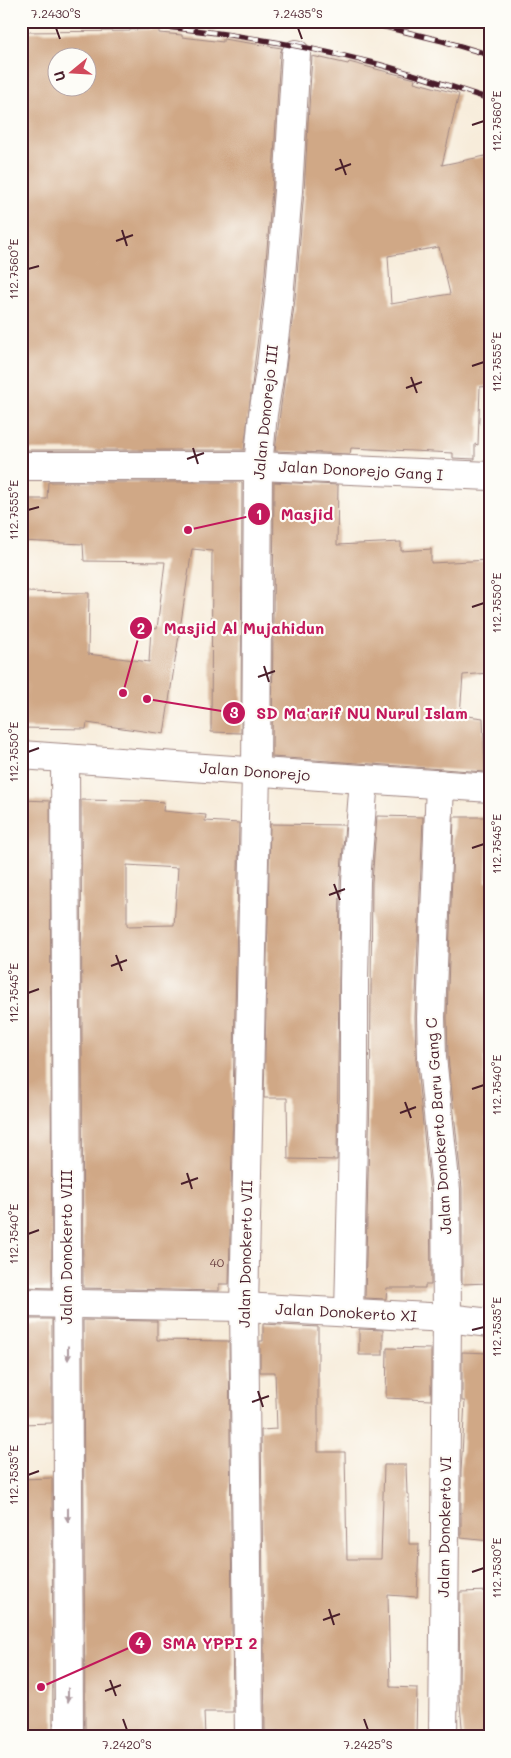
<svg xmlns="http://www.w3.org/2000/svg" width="511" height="1758" viewBox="0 0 511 1758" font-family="Mali,sans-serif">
  <rect width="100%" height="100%" fill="#fdfcf7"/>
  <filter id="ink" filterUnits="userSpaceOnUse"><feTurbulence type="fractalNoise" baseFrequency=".02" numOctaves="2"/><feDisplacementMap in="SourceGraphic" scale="10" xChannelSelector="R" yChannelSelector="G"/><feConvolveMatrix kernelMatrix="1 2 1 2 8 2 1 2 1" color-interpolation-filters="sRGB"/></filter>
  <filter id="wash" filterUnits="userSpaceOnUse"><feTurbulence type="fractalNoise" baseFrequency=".0096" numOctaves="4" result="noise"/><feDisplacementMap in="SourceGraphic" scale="20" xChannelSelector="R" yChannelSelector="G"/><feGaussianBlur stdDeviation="1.12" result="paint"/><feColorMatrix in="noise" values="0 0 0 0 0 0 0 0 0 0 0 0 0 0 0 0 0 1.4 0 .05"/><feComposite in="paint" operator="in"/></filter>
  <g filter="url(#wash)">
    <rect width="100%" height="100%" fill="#f7ecda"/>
    <g id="blocks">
      <g fill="#d0a886" fill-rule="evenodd">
        <path d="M159,29V33L182,35V37L223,42V39L282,48L280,53L272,190L263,296L244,450H21V32L130,31V30ZM58,58H88V88H58Z"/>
        <path d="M312,56L348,64L349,62L415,79L414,82L459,94L442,165L490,155V386L480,387L478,445L475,444V459L453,458V453L351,448L350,454L275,451L295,299L304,192ZM439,247L450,294L391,304L388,256Z"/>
        <path d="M48,482H242L241,733L211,732L212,551L192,549L164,734L87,723L86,729L21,728V592L89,593L88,654L149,662L151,628L157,629L165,562L84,561L83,544L21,541V499H47Z"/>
        <path d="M274,482L338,485L337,545L401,542V551L431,549V563L490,560V673L463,675L460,715L483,718L485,772L272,757Z"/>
        <path d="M21,800L50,801L52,1288L21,1287Z"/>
        <path d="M81,800L141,801V800L164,802L163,811L206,815L205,821L239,823L229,1284H219V1291L83,1288ZM127,865L178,868L174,925L127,926Z"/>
        <path d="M377,816L423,817L415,1017L416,1059L430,1191L431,1285H425V1288H387L386,1299L365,1298L370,1097L372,882Z"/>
        <path d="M454,817H489L486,882H489L490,1017L487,1016L486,1057H484L486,1121H488L490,1149V1238H488L489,1283L462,1284V1188L448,1056L447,1017Z"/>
        <path d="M270,824L345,825L340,881L337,1160L288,1159L287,1098H264Z"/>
        <path d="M21,1319H52V1423L21,1424Z"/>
        <path d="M83,1320L157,1321V1340L229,1341L233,1712H204L205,1737H85Z"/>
        <path d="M263,1324L318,1327V1452H345L347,1559H381L384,1465H406L407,1494H409V1544H419L417,1597L388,1595L390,1687L417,1688L416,1737H340V1732L265,1731L261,1430L277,1429L275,1372H260V1341H263Z"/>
        <path d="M359,1329L383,1330V1355H359Z"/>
        <path d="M387,1348L431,1349V1400L386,1398Z"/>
        <path d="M462,1352L490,1353V1468L485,1510H490V1541L461,1538V1472L465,1401H462Z"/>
        <path d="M52,1478L53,1737H21V1479Z"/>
        <path d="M490,1591V1737H463L459,1694L460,1592Z"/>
      </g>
    </g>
  </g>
  <g filter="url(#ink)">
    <use href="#blocks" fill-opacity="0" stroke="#a08682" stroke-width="1"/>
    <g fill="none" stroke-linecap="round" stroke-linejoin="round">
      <g stroke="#a08682" stroke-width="30">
        <g id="minor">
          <path d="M21,466H258L490,476"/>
          <path d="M21,755L490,788"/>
          <path d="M65,758L69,1737"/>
          <path d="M440,784L431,1017L432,1057L446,1190L447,1318L443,1737"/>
          <path d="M21,1303L244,1307L447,1318L490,1323"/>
          <path d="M349,1313L354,1097V981L356,881L364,779"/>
          <path d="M249,1737L244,1307L256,772L258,466L263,414L271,365L279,298L288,191L296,54"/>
        </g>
      </g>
      <use href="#minor" stroke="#fff" stroke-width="28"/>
      <g stroke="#4a1f2b" stroke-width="5.5">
        <g id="rail">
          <path d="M95,21C189,27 283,40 373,63C413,73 451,87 490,99"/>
          <path d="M361,21L443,41L490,55"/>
        </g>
      </g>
      <use href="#rail" stroke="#fdfcf7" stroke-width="4" stroke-dasharray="11" stroke-linecap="butt"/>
    </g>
    <defs><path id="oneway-solid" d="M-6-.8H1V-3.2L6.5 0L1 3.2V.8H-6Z" transform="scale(1.25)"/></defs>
    <g fill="#ae9aa0">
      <use href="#oneway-solid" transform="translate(68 1353) rotate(90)"/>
      <use href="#oneway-solid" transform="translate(68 1515) rotate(90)"/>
      <use href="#oneway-solid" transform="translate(68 1695) rotate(90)"/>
    </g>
  </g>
  <path fill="none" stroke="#4a1f2b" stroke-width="2" d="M56,28L60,39M298,28L302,39M472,125L484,121M340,159L346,175M335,170L351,164M122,230L127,246M116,241L133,235M28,269L39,266M472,366L484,362M411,377L417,393M406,388L422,382M193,448L198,464M187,459L204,453M28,510L39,507M472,607L484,603M264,666L269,682M258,677L275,671M28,752L39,748M472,848L484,844M334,884L340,900M329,895L345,889M116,955L122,971M111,966L127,960M28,993L39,989M472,1089L484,1085M405,1102L411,1118M400,1113L416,1107M187,1173L192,1189M181,1184L198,1178M28,1234L39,1230M472,1330L484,1327M258,1391L263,1407M252,1402L269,1396M28,1475L39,1471M472,1572L484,1568M329,1609L334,1625M323,1620L340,1614M110,1680L116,1696M105,1691L121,1685M123,1719L127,1730M364,1719L368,1730"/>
  <g text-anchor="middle" stroke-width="4.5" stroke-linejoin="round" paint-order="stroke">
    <g font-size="12" fill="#6c4142">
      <text x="217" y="1267">40</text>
    </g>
    <g font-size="15" fill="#4a1f2b" stroke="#fdfcf7">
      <text transform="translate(266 412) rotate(-84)" y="5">Jalan Donorejo III</text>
      <text transform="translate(361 471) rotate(3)" y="5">Jalan Donorejo Gang I</text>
      <text transform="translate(255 772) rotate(4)" y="5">Jalan Donorejo</text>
      <text transform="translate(439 1126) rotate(-94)" y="5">Jalan Donokerto Baru Gang C</text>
      <text transform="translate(67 1247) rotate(-90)" y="5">Jalan Donokerto VIII</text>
      <text transform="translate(246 1254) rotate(-89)" y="5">Jalan Donokerto VII</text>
      <text transform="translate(346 1313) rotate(3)" y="5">Jalan Donokerto XI</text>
      <text transform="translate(445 1527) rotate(-89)" y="5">Jalan Donokerto VI</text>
    </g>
  </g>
  <path fill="none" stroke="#c2185b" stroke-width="2" d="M188 530L259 514M123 693L141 628M147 699L234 713M41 1687L140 1643"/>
  <g fill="#c2185b" stroke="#fdfcf7" stroke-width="2">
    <circle cx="188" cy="530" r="5"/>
    <circle cx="123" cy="693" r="5"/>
    <circle cx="147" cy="699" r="5"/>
    <circle cx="41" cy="1687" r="5"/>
    <circle cx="259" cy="514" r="12"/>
    <circle cx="141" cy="628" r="12"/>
    <circle cx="234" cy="713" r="12"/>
    <circle cx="140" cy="1643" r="12"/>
  </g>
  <g font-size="15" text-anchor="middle" font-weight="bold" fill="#fff">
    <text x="259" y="520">1</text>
    <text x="141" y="634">2</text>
    <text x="234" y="718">3</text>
    <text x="140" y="1648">4</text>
  </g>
  <g font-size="16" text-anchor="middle" font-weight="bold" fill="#c2185b" stroke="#fdfcf7" stroke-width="4.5" stroke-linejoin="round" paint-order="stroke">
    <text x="307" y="520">Masjid</text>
    <text x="244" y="634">Masjid Al Mujahidun</text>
    <text x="362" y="719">SD Ma'arif NU Nurul Islam</text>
    <text x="210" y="1649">SMA YPPI 2</text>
  </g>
  <rect width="511" height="1758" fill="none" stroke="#fdfcf7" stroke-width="55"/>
  <g transform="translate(72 72) rotate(252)"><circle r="24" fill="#fdfcf7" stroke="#b5a4a5"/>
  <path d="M0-4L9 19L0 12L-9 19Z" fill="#d1495b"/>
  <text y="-8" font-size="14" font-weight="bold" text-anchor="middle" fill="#4a1f2b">U</text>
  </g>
  <rect x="28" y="28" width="456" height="1702" fill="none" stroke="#4a1f2b" stroke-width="2"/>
  <g font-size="12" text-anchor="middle" fill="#4a1f2b">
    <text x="56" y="18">7.2430°S</text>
    <text x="298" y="18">7.2435°S</text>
    <text transform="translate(497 121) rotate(-90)" y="4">112.7560°E</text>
    <text transform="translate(14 269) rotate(-90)" y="4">112.7560°E</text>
    <text transform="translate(497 362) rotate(-90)" y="4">112.7555°E</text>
    <text transform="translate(14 510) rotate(-90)" y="4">112.7555°E</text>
    <text transform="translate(497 603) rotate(-90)" y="4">112.7550°E</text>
    <text transform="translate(14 752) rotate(-90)" y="4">112.7550°E</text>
    <text transform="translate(497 844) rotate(-90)" y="4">112.7545°E</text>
    <text transform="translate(14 993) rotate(-90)" y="4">112.7545°E</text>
    <text transform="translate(497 1085) rotate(-90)" y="4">112.7540°E</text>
    <text transform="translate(14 1234) rotate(-90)" y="4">112.7540°E</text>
    <text transform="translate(497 1327) rotate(-90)" y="4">112.7535°E</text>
    <text transform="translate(14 1475) rotate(-90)" y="4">112.7535°E</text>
    <text transform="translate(497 1568) rotate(-90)" y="4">112.7530°E</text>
    <text x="127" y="1749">7.2420°S</text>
    <text x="368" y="1749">7.2425°S</text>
  </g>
</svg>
